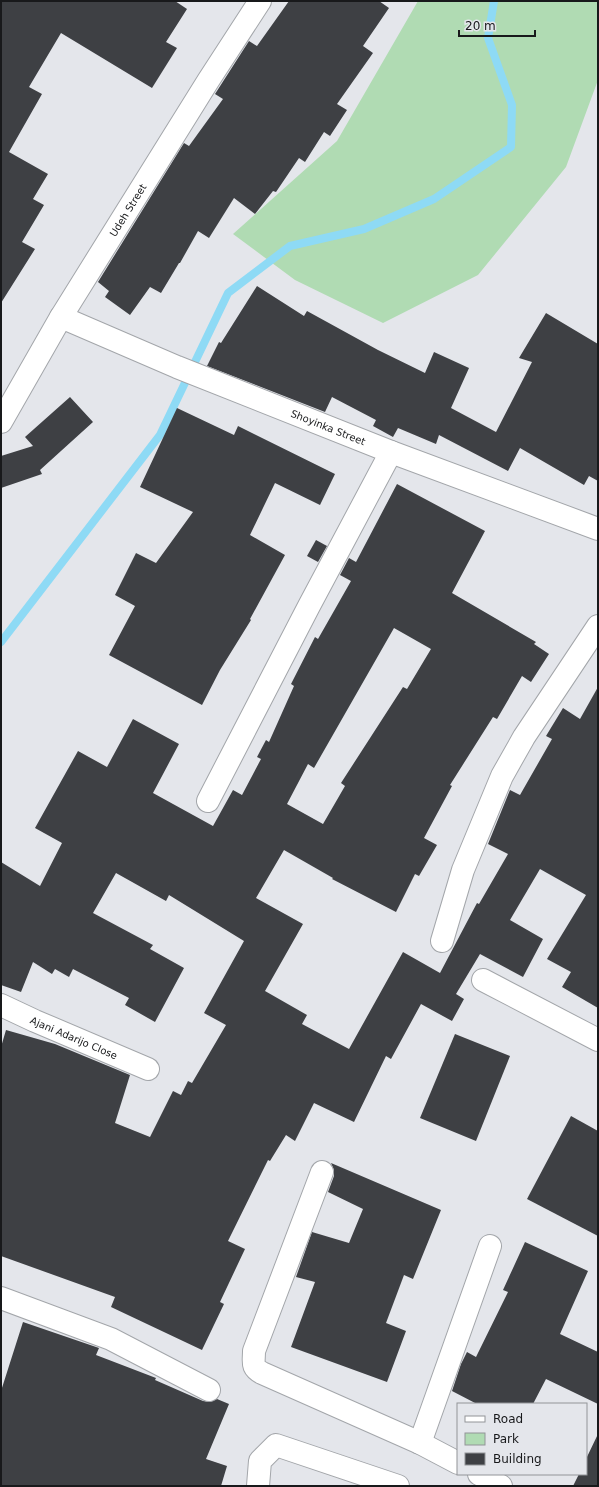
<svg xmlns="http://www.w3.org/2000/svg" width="599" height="1487" viewBox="0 0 599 1487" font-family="'DejaVu Sans',sans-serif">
  <rect width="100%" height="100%" fill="#e4e6eb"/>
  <path fill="#b0dbb3" d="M418,1H598V80L566,167L478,275L383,323L295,280L233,234L337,141Z"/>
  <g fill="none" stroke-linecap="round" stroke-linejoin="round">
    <path stroke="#8edaf5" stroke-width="8" d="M1,642L160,435L228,293L290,246L364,229L434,199L511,147L512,105L488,38L494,1"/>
  </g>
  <g fill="#3e4044" fill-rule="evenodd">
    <path d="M1,1H175L187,9L166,42L177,48L152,88L61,33L29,87L42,94L9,152L48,174L33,199L44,205L22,242L35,249L1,303Z"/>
    <path d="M289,1H379L389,8L363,46L373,53L337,104L347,110L330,136L324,132L305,162L299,158L276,192L273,191L255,214L234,198L209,238L198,231L180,263H179L161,293L150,287L130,315L105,297L109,291L98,282L184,143L189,146L223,99L215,94L249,41L257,46Z"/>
    <path d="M257,286L304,316L307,311L378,350L425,373L434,352L469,368L451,408L496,432L532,362L519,358L546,313L598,344V481L589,476L584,485L520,448L508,471L439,435L436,444L398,428L393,437L373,426L376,420L332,397L325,412L207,366L219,342L221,343Z"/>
    <path d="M70,397L93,422L40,470L42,474L1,488V456L33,446L25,437Z"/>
    <path d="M177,408L234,435L238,426L335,474L320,505L275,483L250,535L285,555L250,619L251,620L220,670L202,705L109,655L135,606L115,595L136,553L156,563L193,512L140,487Z"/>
    <path d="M397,484L485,531L452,593L536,642L534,644L549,654L531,682L522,676L497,719L493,717L450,785L452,786L424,838L437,845L419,876L415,874L396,912L332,879L333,878L284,850L256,898L303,924L265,991L307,1015L302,1024L349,1049L403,952L440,973L477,903L479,904L508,854L488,844L510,790L520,795L552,739L546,736L563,708L580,719L598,687V1008L562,987L571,972L547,959L586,895L540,869L510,920L543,939L523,977L480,954L456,994L464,999L452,1021L421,1004L391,1059L386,1056L354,1122L314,1103L295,1141L286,1135L270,1161L268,1160L228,1241L245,1249L220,1302L224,1304L202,1350L111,1307L115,1297L1,1256V1047L6,1030L55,1044L130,1075L115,1123L150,1137L173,1091L181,1095L188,1081L192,1083L226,1025L204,1013L244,941L169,895L166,901L116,873L93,913L153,945L150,949L184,968L155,1022L125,1005L129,998L73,969L69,977L55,969L52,974L33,962L21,992L1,985V862L40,886L62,843L35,828L78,751L107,767L133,719L179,744L153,793L213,826L233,790L242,795L261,759L257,757L266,740L269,742L294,686L291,684L315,637L318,639L351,581L340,575L349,558L356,562ZM394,628L431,649L407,689L403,687L341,783L345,786L323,824L287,804L308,764L314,768Z"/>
    <path d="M316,540L327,546L318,562L307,556Z"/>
    <path d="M455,1034L510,1056L476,1141L420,1118Z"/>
    <path d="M571,1116L598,1131V1236L527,1199Z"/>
    <path d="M331,1163L441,1210L413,1279L404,1275L386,1323L406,1331L387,1382L291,1347L315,1282L296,1277L312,1232L349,1243L363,1209L328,1192L334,1176V1170Z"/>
    <path d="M525,1242L588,1271L560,1334L598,1352V1404L546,1379L533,1404H477L452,1391L461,1364L467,1352L476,1357L508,1292L503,1290Z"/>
    <path d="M23,1322L99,1348L96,1355L156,1378L155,1380L203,1401L210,1402L217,1399L229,1404L206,1459L227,1466L221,1486H1V1391Z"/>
    <path d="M598,1434V1486H573L579,1474H586V1459Z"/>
  </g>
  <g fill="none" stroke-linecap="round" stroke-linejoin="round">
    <g stroke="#a3a6aa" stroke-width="24">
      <g id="street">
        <path id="s1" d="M61,317L177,367L391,452L598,529"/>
        <path id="s2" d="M1,422L61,317L208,81L260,1"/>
        <path d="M208,801L309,606L391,452"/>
        <path d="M442,941L463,870L502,776L524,737L598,626"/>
        <path d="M483,980L598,1040"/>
        <path id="s3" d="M1,1005L35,1021L148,1069"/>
        <path d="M322,1172L254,1351C254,1363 251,1367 262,1373L420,1443L458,1463"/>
        <path d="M1,1298L111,1339L209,1390"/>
        <path d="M420,1443L490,1246"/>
        <path d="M479,1474L501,1486"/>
        <path d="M258,1486L260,1461L276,1445L398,1486"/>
      </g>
    </g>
    <use href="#street" stroke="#fff" stroke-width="22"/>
  </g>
  <g text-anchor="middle" stroke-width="4" stroke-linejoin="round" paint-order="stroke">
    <g font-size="10" fill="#18191b" stroke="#e4e6eb">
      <text dy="4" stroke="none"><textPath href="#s2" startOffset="247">Udeh Street</textPath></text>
      <text dy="4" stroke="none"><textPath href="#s1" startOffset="289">Shoyinka Street</textPath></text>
      <text dy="4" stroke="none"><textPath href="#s3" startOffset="80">Ajani Adarijo Close</textPath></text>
    </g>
  </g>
  <rect width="599" height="1487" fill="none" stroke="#18191b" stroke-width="4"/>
  <rect x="457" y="1403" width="130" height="72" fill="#e4e6eb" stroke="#929498"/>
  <rect x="465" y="1416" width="20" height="6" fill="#ffffff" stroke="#929498"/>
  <text x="493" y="1423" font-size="12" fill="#18191b">Road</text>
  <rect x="465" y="1433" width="20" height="12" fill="#b0dbb3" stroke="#929498"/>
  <text x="493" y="1443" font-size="12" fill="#18191b">Park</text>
  <rect x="465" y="1453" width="20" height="12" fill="#3e4044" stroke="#929498"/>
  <text x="493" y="1463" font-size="12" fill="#18191b">Building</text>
  <path d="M459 30v6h76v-6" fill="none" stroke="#18191b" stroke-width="2"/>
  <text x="465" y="30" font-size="12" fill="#18191b" stroke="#e4e6eb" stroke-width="3" paint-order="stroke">20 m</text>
</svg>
